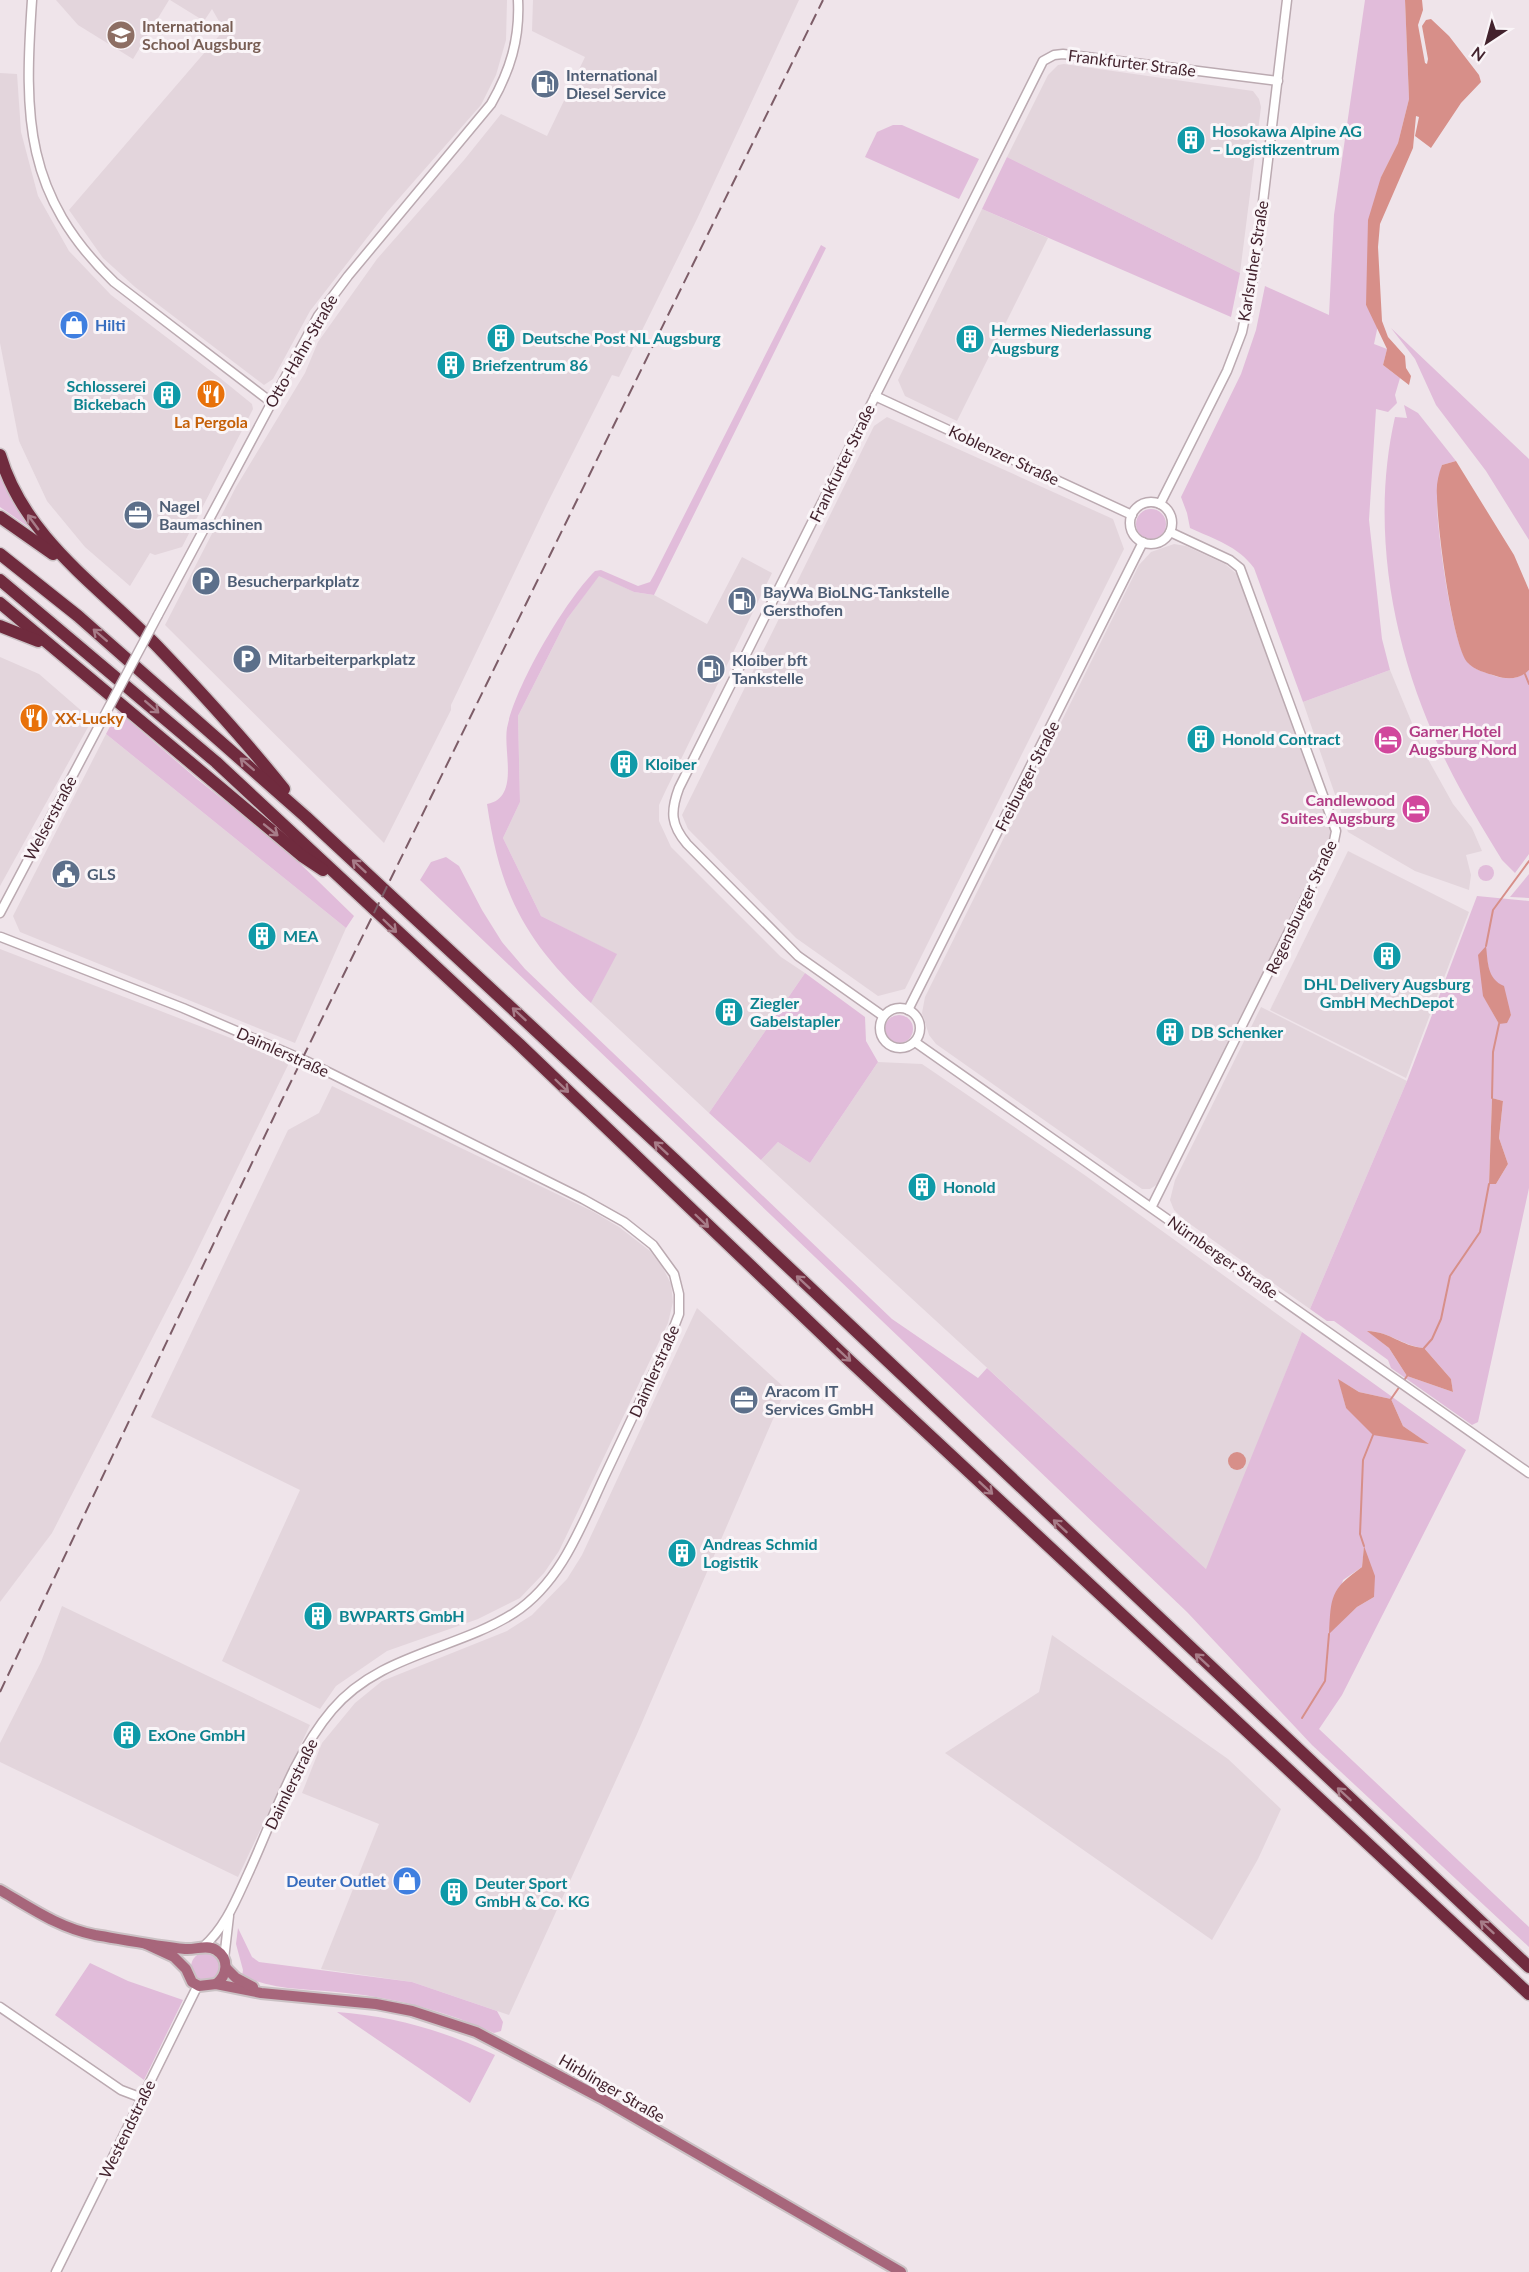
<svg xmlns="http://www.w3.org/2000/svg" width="1529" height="2272" viewBox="0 0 1529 2272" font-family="Lato,sans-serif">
  <rect width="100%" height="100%" fill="#efe4ea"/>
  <g fill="#e3d5dc">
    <path d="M56,0H169L133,59L78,25Z"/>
    <path d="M170,0H507L506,40L496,75L481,105L387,212L310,311L273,379L264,385L135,287L103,258L69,210L224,30L212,9L204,21Z"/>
    <path d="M533,0H799L697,219L619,377L612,375L548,502L451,705V710L384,843L165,625L236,487L305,373L318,342L377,259L464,160L501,114L547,136L585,57L532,31Z"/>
    <path d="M1064,64L1253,91L1259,99L1261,107L1240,273L1007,157L1048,75L1058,65Z"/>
    <path d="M0,73L17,74L21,132L38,196L69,251L111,295L220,378L252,404L253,409L182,547L155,555L150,553L130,586L85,547L47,501L19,441L0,343Z"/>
    <path d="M982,209L1048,238L957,421L905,396L898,380Z"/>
    <path d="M887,417L1113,519L1124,549L905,989L878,996L796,938L688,829L682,815L874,426Z"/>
    <path d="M1174,544L1186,546L1225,564L1238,575L1329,823L1331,835L1161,1182L1150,1189H1142L936,1044L929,1035L922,1013L925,997L1139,565L1151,552Z"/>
    <path d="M742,557L772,573L665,792L659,805V821L671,847L781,957L805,973L709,1113L591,1003L616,954L541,916L503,838L520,802L518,716L567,619L599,575L634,592L654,595L707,624Z"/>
    <path d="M0,657L39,674L92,720L0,886Z"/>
    <path d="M1390,670L1424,752L1453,804L1472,828L1482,851L1466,855L1471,875L1469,890L1415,871L1348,832L1303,702Z"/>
    <path d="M106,734L346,928L295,1043L20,932L13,916Z"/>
    <path d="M1348,851L1469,912L1406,1078L1270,1010Z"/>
    <path d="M0,949L290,1061L190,1265L52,1533L0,1602Z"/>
    <path d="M1261,1007L1407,1081L1310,1309L1183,1219L1174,1210L1170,1200L1175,1180Z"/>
    <path d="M878,1062L922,1064L1086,1176L1302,1332L1207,1570L761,1160L778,1142L810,1163Z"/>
    <path d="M332,1086L592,1211L619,1227L650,1251L662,1266L671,1284L673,1302L668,1323L559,1551L544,1573L520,1598L478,1619L387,1651L336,1686L320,1709L222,1661L300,1490L151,1417L288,1130L319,1113Z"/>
    <path d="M697,1308L786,1389L637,1734L509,2015L412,1982L321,1969L379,1824L302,1793L322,1743L355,1703L382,1681L507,1631L532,1615L567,1579L582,1555Z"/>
    <path d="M62,1606L310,1725L238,1877L0,1762V1743L41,1662Z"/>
    <path d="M1052,1635L1228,1759L1281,1809L1258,1859L1212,1940L945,1753L1039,1692Z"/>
  </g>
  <g fill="#e1bcda" fill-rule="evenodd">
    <path d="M1365,0H1405L1409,99L1398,143L1381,177L1366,305L1378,325L1374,344L1387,349L1383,365L1400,378L1395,395L1397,403L1388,412L1376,409L1369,520L1382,639L1390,670L1303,702L1254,568C1238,546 1214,539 1190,528L1187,513L1181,497L1241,374L1256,330L1265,286L1329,315L1334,215Z"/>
    <path d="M893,125H902L979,159L959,199L865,157L877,132Z"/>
    <path d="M1007,157L1240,273L1231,317L982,209Z"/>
    <path d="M821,245L826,248L654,595L634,592L599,576L567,619L518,716L520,802L503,838L541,916L617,954L591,1003C525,941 500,894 487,804C520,798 503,752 507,728C515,686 565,601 595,571L601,570L638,586L650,582L654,575Z"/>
    <path d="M1391,328L1529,459V540L1486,471L1436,405L1415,359Z"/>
    <path d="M1404,405L1418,413L1456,461L1442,465C1440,476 1437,487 1437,498C1436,526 1452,641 1467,661C1473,670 1485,672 1495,676C1508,680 1519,679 1529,670V854L1515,873L1502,860C1480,824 1458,788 1440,749C1392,647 1370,527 1395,417L1407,418Z"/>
    <path d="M0,465L33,530L0,507Z"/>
    <circle cx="1151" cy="524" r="15"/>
    <path d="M118,711L197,779L283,847L354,916L346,928L106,734Z"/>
    <path d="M446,857L459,866L482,910L502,942L525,969L892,1319L978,1378L987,1368L1206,1569L1302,1332L1466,1450L1342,1695L1319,1729L1529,1927V1947L1312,1745L1187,1612L420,880L431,862ZM1339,1380L1359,1392L1391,1399L1403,1426L1427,1443L1346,1408ZM1364,1548L1374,1597L1357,1607L1329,1633L1343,1580L1362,1567Z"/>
    <circle cx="1486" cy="873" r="8"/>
    <path d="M1529,874V898L1510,897Z"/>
    <path d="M1477,896L1529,901V1188L1478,1422L1472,1425L1391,1368L1388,1360L1334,1321H1327L1310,1309L1407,1081ZM1485,947L1489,971L1507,1003L1511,1015L1499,1024L1483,995ZM1492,1098L1503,1101L1499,1138L1508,1164L1496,1184H1489ZM1368,1331C1390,1332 1403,1346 1424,1348L1451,1379L1453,1392L1407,1376L1389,1348Z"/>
    <path d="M805,973L865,1017L866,1041L878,1062L810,1163L778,1142L761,1160L709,1113Z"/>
    <circle cx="899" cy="1029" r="14"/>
    <path d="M238,1928L252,1957L259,1962L412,1982L497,2011L503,2022L501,2031L494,2033C448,2012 397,1998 346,1993C310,1989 276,1991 242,1976L243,1970L236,1944Z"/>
    <circle cx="206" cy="1967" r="15"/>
    <path d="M90,1963L128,1981L183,2000L144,2080L55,2015Z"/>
    <path d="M337,2012C393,2016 445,2031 495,2055L470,2103Z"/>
  </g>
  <g fill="#d78f89">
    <path d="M1405,0H1422L1423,10L1418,25L1425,63L1427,64L1428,59L1422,26L1426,20L1431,19L1449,36L1479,75L1481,82L1461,103L1431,148L1415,136L1419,117L1416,116L1413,148L1380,224L1378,247L1382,321L1388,337L1405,356L1406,368L1411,376L1409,385L1383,365L1387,349L1366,305L1368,220L1381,177L1398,143L1409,99Z"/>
    <path d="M1456,461L1514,555L1529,590V670C1520,679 1508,680 1496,676C1486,673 1474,670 1467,662C1452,642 1437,526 1437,496C1436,485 1438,476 1442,465Z"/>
    <path d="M1486,946C1488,962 1487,979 1504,986L1511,1015L1507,1023L1499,1024L1483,996L1478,955Z"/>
    <path d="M1492,1098L1503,1101L1499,1138L1508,1164L1496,1184H1489Z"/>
    <path d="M1367,1331C1392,1332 1400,1346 1424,1348L1451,1379L1453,1392L1407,1376L1389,1348Z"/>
    <path d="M1338,1379L1359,1392L1391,1399L1403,1426L1429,1444L1373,1435L1346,1408Z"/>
    <circle cx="1237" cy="1461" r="9"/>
    <path d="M1364,1546L1375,1576L1374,1597L1357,1607L1329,1634C1331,1596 1330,1590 1362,1567Z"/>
  </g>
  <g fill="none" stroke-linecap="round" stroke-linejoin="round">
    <g stroke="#d78f89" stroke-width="2">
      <path d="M1525,674L1529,684"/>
      <path d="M1486,946L1493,910L1529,861"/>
      <path d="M1492,1098L1493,1052L1499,1024"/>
      <path d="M1424,1348L1432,1339L1441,1319L1450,1276L1480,1232L1489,1184"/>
      <path d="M1403,1382L1407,1376"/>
      <path d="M1391,1399L1400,1386"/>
      <path d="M1364,1546L1360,1534L1363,1460L1373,1435"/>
      <path d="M1302,1718L1325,1681L1329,1634"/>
    </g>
    <g stroke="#bbaab1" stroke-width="11">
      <g id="minor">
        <path d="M32,0C24,117 24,195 114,282L271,402"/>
        <path d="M875,396L1132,515"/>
        <circle cx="1151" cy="523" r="21"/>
        <path d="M1160,504L1227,371L1242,332L1255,269L1287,0"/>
        <path d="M158,615L318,316L348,276L491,104C510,71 520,39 518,0"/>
        <path d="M0,913L101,722"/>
        <path d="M1,937L183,1008L306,1061L583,1199L624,1222L653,1245L674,1274L679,1294V1314L669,1340C649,1383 628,1427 607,1471C583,1521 563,1581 514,1613C456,1650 379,1654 332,1710C293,1756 273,1820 248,1874C236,1900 225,1928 203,1947"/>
        <circle cx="900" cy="1028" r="20"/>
        <path d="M908,1010L1143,542"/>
        <path d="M883,1016L798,956L687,844C671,825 670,812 679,788L1043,61L1054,55L1063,54L1278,81"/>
        <path d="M915,1042L1529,1473"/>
        <path d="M1152,1206L1334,841L1336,831L1240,568L1230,560L1170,532"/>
        <path d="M224,1959L229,1916"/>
        <path d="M0,2007L121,2090L142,2098"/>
        <path d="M56,2272L198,1985"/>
      </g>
    </g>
    <g stroke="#cac1c4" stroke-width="14">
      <g id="major">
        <path d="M0,1890C31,1908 59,1928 95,1935C125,1940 155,1946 185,1949C196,1950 207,1944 216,1950C230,1959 227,1976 216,1984"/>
        <path d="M146,1944L174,1957L186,1969L192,1982L199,1986L216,1984L261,1993L376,2004L412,2011L476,2032L601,2098L901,2272"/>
        <path d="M226,1968L236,1978L253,1987"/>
      </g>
    </g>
    <g stroke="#cac1c4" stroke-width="15">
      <g id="highway">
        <path d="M0,455C25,539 99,586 157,646C201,692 244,739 284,789"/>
        <path d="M0,517L53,554"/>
        <path d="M0,554L78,616L306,817L675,1160L1529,1967"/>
        <path d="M0,580L216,762L520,1045L851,1362L1529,1994"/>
        <path d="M0,603L302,856L323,870"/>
        <path d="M0,626L38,641"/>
      </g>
    </g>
    <use href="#minor" stroke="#fff" stroke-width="8"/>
    <use href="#major" stroke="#a7667b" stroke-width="10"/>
    <use href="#highway" stroke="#702b3e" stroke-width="12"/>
    <path stroke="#7d5d68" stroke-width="2" stroke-dasharray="12 6" stroke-linecap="butt" d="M0,1692L280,1104L823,0"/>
    <g stroke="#bbaab1" stroke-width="11" stroke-linecap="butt">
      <path id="minor-bridge" d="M101,722L158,615"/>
    </g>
    <use href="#minor-bridge" stroke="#fff" stroke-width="8"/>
  </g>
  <defs><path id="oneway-shaft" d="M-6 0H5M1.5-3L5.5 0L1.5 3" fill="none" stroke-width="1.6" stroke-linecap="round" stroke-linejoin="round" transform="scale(1.5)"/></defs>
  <g stroke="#a77c88">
    <use href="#oneway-shaft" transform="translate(33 522) rotate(-126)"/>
    <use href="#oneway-shaft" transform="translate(100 635) rotate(-139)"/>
    <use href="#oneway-shaft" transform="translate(152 707) rotate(41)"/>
    <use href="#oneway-shaft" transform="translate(247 764) rotate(-139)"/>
    <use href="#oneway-shaft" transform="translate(271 830) rotate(39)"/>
    <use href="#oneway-shaft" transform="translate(359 866) rotate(-137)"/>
    <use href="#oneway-shaft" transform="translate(390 926) rotate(44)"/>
    <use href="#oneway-shaft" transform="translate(519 1014) rotate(-137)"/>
    <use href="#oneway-shaft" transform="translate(562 1086) rotate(44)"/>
    <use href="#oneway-shaft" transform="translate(661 1148) rotate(-137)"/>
    <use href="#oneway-shaft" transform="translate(702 1221) rotate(44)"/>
    <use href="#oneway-shaft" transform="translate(803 1282) rotate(-137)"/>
    <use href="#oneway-shaft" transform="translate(844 1355) rotate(43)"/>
    <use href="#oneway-shaft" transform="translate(986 1488) rotate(43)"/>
    <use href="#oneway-shaft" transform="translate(1060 1526) rotate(-137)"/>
    <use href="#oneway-shaft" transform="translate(1202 1660) rotate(-137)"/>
    <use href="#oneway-shaft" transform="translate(1344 1794) rotate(-137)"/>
    <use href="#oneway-shaft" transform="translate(1487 1927) rotate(-137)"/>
  </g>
  <defs>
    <g id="school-disc" transform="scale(1.5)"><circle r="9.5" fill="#8d6e63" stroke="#faf5f8"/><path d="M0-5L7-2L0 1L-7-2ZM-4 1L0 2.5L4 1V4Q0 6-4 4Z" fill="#fff"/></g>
    <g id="fuel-disc" transform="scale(1.5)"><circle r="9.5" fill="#5c6f8a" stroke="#faf5f8"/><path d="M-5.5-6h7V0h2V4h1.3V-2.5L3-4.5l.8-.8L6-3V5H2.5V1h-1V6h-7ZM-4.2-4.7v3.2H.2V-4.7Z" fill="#fff"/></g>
    <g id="building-disc" transform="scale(1.5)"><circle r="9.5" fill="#0f9aa8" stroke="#faf5f8"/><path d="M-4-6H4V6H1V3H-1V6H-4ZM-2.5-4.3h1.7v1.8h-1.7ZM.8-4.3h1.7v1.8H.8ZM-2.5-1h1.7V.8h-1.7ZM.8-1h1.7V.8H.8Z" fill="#fff"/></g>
    <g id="shop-disc" transform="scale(1.5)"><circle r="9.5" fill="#3f7fe0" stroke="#faf5f8"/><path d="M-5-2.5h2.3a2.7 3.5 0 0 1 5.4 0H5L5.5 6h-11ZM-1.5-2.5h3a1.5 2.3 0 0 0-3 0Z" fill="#fff"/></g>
    <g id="restaurant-disc" transform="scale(1.5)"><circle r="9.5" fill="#e8710a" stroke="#faf5f8"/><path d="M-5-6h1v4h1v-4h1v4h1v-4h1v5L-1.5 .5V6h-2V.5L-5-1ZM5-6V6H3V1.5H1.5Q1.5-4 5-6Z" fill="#fff"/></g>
    <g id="office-disc" transform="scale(1.5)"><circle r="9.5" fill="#5c6f8a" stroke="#faf5f8"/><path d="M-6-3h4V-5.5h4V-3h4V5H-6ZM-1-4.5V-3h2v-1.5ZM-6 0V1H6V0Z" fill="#fff"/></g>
    <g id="parking-disc" transform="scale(1.5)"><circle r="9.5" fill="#5c6f8a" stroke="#faf5f8"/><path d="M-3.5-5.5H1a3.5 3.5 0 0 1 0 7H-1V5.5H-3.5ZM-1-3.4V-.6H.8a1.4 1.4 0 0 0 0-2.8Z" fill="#fff"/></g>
    <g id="hotel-disc" transform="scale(1.5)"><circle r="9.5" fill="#d1479c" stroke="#faf5f8"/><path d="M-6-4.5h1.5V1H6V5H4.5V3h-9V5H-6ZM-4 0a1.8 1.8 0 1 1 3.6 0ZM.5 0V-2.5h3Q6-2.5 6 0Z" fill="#fff"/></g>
    <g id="civic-disc" transform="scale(1.5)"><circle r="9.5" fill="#5c6f8a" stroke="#faf5f8"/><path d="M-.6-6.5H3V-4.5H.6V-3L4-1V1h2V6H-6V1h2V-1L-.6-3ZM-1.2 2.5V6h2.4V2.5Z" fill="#fff"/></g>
  </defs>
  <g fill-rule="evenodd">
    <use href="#school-disc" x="121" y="35"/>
    <use href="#fuel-disc" x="545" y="84"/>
    <use href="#building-disc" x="1191" y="140"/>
    <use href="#shop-disc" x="74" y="325"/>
    <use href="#building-disc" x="501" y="338"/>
    <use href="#building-disc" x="970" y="339"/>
    <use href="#building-disc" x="451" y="365"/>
    <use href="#restaurant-disc" x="211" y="394"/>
    <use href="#building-disc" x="167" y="395"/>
    <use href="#office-disc" x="138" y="515"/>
    <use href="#parking-disc" x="206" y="581"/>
    <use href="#fuel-disc" x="742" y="601"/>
    <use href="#parking-disc" x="247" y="659"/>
    <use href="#fuel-disc" x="711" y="669"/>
    <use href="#restaurant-disc" x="34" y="718"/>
    <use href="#building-disc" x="1201" y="739"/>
    <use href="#hotel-disc" x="1388" y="740"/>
    <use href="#building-disc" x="624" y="764"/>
    <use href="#hotel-disc" x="1416" y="809"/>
    <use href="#civic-disc" x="66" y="874"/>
    <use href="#building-disc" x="262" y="936"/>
    <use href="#building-disc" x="1387" y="956"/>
    <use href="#building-disc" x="729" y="1012"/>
    <use href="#building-disc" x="1170" y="1032"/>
    <use href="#building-disc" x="922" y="1187"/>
    <use href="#office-disc" x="744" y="1400"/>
    <use href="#building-disc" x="682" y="1553"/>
    <use href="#building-disc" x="318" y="1616"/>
    <use href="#building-disc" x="127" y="1735"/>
    <use href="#shop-disc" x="407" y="1881"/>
    <use href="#building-disc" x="454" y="1892"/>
  </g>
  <g text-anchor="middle" stroke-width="6" stroke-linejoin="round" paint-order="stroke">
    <g font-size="16" font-weight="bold" fill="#785e54" stroke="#faf5f8" text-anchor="start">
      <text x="142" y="32">International<tspan x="142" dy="18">School Augsburg</tspan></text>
    </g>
    <g font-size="16" fill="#42222d" stroke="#faf5f8">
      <text transform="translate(1132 63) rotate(7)" y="6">Frankfurter Straße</text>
      <text transform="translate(1253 261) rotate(-81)" y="6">Karlsruher Straße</text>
      <text transform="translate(301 351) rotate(-60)" y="6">Otto-Hahn-Straße</text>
      <text transform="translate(1004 455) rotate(25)" y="6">Koblenzer Straße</text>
      <text transform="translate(842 463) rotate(-64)" y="6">Frankfurter Straße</text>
      <text transform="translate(1027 776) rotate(-63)" y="6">Freiburger Straße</text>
      <text transform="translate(50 818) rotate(-62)" y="6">Welserstraße</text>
      <text transform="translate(1301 907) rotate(-65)" y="6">Regensburger Straße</text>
      <text transform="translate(283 1052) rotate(24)" y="6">Daimlerstraße</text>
      <text transform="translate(1223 1257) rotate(35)" y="6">Nürnberger Straße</text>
      <text transform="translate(654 1371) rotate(-66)" y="6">Daimlerstraße</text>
      <text transform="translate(291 1784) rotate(-64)" y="6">Daimlerstraße</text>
      <text transform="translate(612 2088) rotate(30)" y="6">Hirblinger Straße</text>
      <text transform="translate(127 2129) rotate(-64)" y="6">Westendstraße</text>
    </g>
    <g font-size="16" font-weight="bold" fill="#4e5e75" stroke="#faf5f8" text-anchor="start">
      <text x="566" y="81">International<tspan x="566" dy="18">Diesel Service</tspan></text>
      <text x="159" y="512">Nagel<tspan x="159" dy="18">Baumaschinen</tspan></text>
      <text x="227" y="587">Besucherparkplatz</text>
      <text x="763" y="598">BayWa BioLNG-Tankstelle<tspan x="763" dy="18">Gersthofen</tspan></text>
      <text x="268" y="665">Mitarbeiterparkplatz</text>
      <text x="732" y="666">Kloiber bft<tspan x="732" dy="18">Tankstelle</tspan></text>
      <text x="87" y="880">GLS</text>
      <text x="765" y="1397">Aracom IT<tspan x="765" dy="18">Services GmbH</tspan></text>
    </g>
    <g font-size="16" font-weight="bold" fill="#0d838f" stroke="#faf5f8" text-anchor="start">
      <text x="1212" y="137">Hosokawa Alpine AG<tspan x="1212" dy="18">– Logistikzentrum</tspan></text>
      <text x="991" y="336">Hermes Niederlassung<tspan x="991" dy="18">Augsburg</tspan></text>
      <text x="522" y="344">Deutsche Post NL Augsburg</text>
      <text x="472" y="371">Briefzentrum 86</text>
      <text x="146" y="392" text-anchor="end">Schlosserei<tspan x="146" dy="18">Bickebach</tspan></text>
      <text x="1222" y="745">Honold Contract</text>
      <text x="645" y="770">Kloiber</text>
      <text x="283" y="942">MEA</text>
      <text x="1387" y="990" text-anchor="middle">DHL Delivery Augsburg<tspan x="1387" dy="18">GmbH MechDepot</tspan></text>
      <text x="750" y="1009">Ziegler<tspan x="750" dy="18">Gabelstapler</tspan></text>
      <text x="1191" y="1038">DB Schenker</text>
      <text x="943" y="1193">Honold</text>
      <text x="703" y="1550">Andreas Schmid<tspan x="703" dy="18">Logistik</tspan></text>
      <text x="339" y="1622">BWPARTS GmbH</text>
      <text x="148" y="1741">ExOne GmbH</text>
      <text x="475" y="1889">Deuter Sport<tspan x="475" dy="18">GmbH &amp; Co. KG</tspan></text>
    </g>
    <g font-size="16" font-weight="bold" fill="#366cbe" stroke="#faf5f8" text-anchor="start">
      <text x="95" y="331">Hilti</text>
      <text x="386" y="1887" text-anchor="end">Deuter Outlet</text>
    </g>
    <g font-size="16" font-weight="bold" fill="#c56008" stroke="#faf5f8">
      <text x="211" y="428">La Pergola</text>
      <text x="55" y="724" text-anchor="start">XX-Lucky</text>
    </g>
    <g font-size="16" font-weight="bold" fill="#b23c85" stroke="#faf5f8" text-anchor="start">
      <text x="1409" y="737">Garner Hotel<tspan x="1409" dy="18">Augsburg Nord</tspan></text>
      <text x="1395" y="806" text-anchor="end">Candlewood<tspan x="1395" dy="18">Suites Augsburg</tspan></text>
    </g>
  </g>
  <g transform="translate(1487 42) rotate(216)" stroke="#faf5f8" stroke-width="4.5" paint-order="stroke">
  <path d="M0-4.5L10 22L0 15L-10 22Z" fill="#42222d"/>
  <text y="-9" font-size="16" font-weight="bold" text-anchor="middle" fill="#42222d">N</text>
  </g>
</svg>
